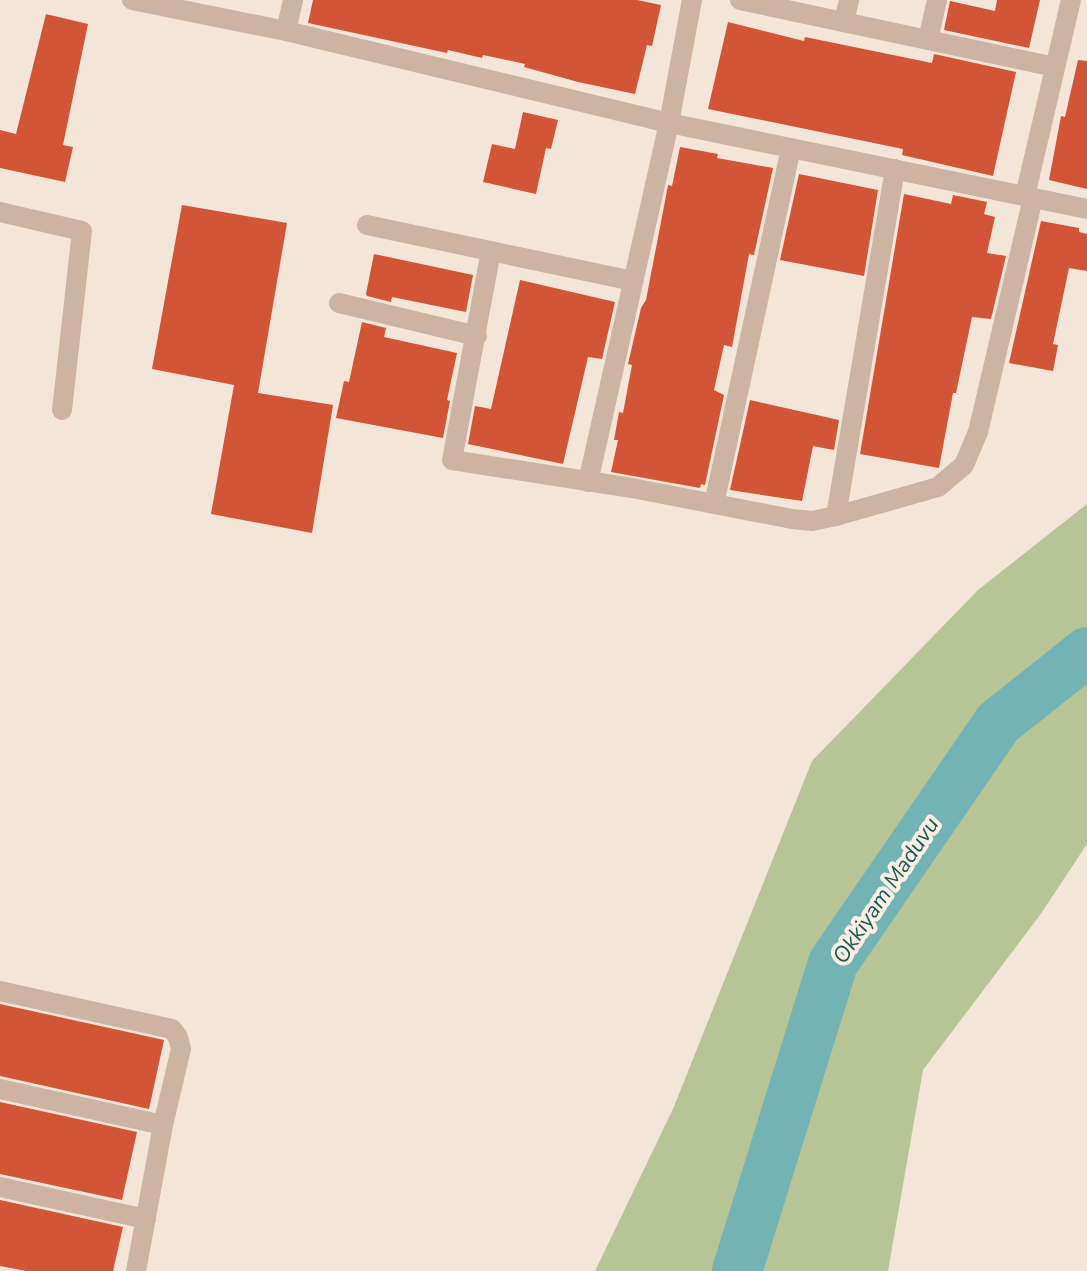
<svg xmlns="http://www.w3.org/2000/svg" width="1087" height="1271" viewBox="0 0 1087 1271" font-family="'Nunito Sans',sans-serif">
  <rect width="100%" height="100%" fill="#f3e5d7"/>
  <path fill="#b6c496" d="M1087,504V844L1040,915L923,1070L888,1271H595L673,1109L812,761L978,590Z"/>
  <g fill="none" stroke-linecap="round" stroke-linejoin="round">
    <path stroke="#73b3b3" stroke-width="50" d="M737,1271L833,963L998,723L1087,652"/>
  </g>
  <g fill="#d25537">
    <path d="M313,0H637L661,5L652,46L647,45L635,94L578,82L524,67L525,64L483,55L482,58L448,50L447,53L308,23Z"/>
    <path d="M997,0H1040L1029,48L944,30L950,1L995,11Z"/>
    <path d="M46,14L88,24L63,145L73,147L65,182L0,168V130L16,134Z"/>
    <path d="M728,22L804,41L805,37L932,63L934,54L1016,72L993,176L902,155L903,149L708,109Z"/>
    <path d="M1078,60L1087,61V189L1049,180L1061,116L1065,117Z"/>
    <path d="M523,112L558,120L551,149L546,148L536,194L483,182L492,144L515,149Z"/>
    <path d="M680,147L718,154L717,158L773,168L754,255L749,254L732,347L724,345L714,390L724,395L705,485L701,484L700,488L611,472L618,440H614L619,412L623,413L632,365L628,364L641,308L646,300L665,201L668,185L672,186Z"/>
    <path d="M799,174L878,190L864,276L780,260Z"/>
    <path d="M904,194L951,204L953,195L987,202L984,214L995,217L987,253L1006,256L991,319L972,317L956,393H953L939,468L860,454Z"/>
    <path d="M182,205L287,223L258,393L333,405L312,533L211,514L234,385L152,369Z"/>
    <path d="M1041,221L1079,228V232L1087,234V271L1069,268L1053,344L1058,345L1053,371L1009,363Z"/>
    <path d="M374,254L473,275L466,312L392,297L391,302L367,296L366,294Z"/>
    <path d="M520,280L615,302L602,359L588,357L563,464L468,444L475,406L491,409Z"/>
    <path d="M362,322L386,328L384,337L457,353L447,400L450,401L443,438L336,418L344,381L349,382Z"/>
    <path d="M750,400L839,420L834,450L813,446L802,501L730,490Z"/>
    <path d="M0,1004L164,1040L149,1109L0,1076Z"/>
    <path d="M0,1102L137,1132L122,1200L0,1174Z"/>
    <path d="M0,1200L123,1227L113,1271H26L0,1266Z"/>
  </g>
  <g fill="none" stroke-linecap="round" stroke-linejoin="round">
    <g stroke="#ccb3a2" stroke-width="20">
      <path d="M132,0L286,31L669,123L1087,209"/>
      <path d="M740,0L1055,67"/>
      <path d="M844,22L849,0"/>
      <path d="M286,31L293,0"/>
      <path d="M928,40L937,0"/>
      <path d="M1025,196L1071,0"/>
      <path d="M0,212L82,231L62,410"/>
      <path d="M367,225L633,281"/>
      <path d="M491,251L452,460L632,488L792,519L812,521L836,516L938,487L964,465L978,432L1033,198"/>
      <path d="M339,303L477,336"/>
      <path d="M588,482L669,123L692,0"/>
      <path d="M714,504L791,148"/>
      <path d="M836,516L895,169"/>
      <path d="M0,991L172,1029L178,1037L181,1049L163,1125L136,1271"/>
      <path d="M0,1089L163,1125"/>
      <path d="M0,1187L146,1219"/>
    </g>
  </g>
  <g text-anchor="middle" stroke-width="8" stroke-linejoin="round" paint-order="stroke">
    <g font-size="22" font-style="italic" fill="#175a5b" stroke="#fbefe4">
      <text transform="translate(885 890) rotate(-56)" y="8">Okkiyam Maduvu</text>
    </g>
  </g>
</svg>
